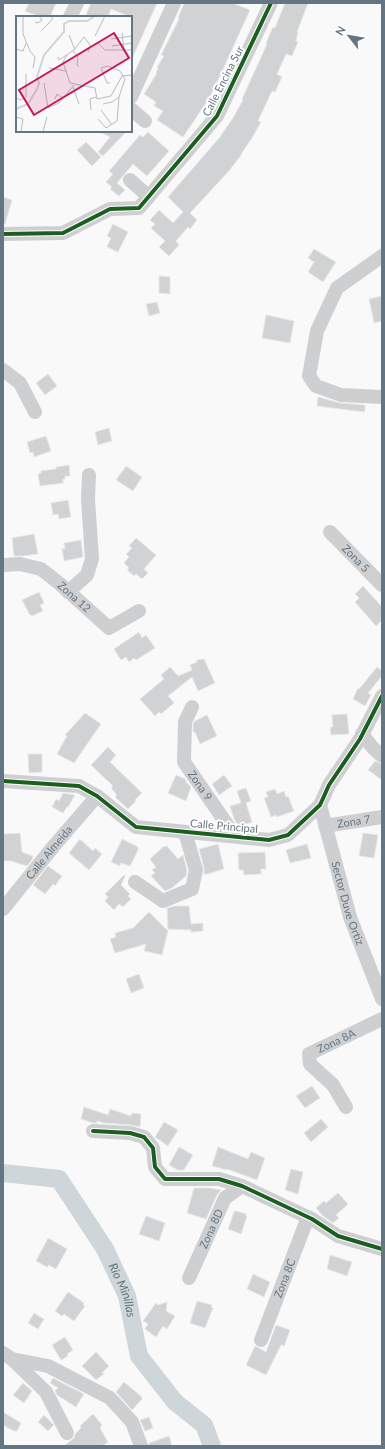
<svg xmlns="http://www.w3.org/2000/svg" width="385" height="1449" viewBox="0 0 385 1449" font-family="Lato,sans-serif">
  <rect width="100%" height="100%" fill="#f9f9f9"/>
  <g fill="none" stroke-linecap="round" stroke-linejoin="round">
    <path stroke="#ced6d9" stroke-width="18" id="s1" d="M3,1173L59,1179L105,1249L127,1296L139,1356L175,1402L204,1425L212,1446"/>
  </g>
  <g fill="#d0d2d3" stroke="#e8e8e8">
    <path d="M29,3H56L50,17H40L25,11Z"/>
    <path d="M91,3H157L131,61V17L111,9L108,17H85Z"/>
    <path d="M184,3H232L250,10L214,89L206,103L183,137L157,120L163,111L154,106L156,102L144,94L157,73H156L158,68L157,67L164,56L161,55L179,19L178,18Z"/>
    <path d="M285,3H308L297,32H298L296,41L298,42L292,56L286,54L277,74L282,77L275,92L272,91L258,121L261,122L252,138L241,154H242L228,172L190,213L197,220L190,229L188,227L176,241L179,245L169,256L159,247L165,241L151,228L155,224L150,220L159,210L173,223L183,212L168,197L220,137L233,118L243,100L242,99L267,44L266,43L273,27L275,28Z"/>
    <path d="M98,131H127L103,156L98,152L110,137Z"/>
    <path d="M148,132L169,151L147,176L133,164L117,183L125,190L119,196L110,189L112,187L106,182L113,174L109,171L140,135L143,137Z"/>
    <path d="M86,142L101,157L92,166L77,150Z"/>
    <path d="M3,197L12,200L5,224H3Z"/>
    <path d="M113,224L128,232L118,252L107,247L111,238L107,236Z"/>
    <path d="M314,249L336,262L323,282L308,272L314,262L308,258Z"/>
    <path d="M159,276L170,277V294L159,293Z"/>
    <path d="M382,296V321L374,323L369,299Z"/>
    <path d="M157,302L160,313L149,316L146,304Z"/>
    <path d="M266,315L294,321L290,343L262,338Z"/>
    <path d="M48,374L57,386L45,395L36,383Z"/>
    <path d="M318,397L340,403L365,405V412L317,406Z"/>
    <path d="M109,428L112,441L98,445L95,432Z"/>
    <path d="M46,436L51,451L34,457L33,452L30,453L27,442Z"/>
    <path d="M69,465L70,476H65V479H63V483L40,486L38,474L41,473V471L56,469V467Z"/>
    <path d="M126,466L142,477L133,491L116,480Z"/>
    <path d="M68,500L71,517L59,519L58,514L53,515L51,503Z"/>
    <path d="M34,534L38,554L23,556H14L12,538Z"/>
    <path d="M136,538L156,555L144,569L148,573L142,579L136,574L134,576L127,570L129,568L124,563L129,557L126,554L132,548L129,546Z"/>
    <path d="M81,540L83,557L64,561L62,549L65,548L64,543Z"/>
    <path d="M363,586L382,607V620L376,626L355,602L359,598L355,594Z"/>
    <path d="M39,592L44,603L40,605L43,611L32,616L31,615H30L22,600Z"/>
    <path d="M139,632L142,638L146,635L155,648L136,660L134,658L129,662L126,657L121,660L114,649Z"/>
    <path d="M204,659L215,683L198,691L192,677L168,696L174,703L161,714L159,712L155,716L140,699L164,679L161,675L170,667L178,676L192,670L190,665L197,662V660Z"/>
    <path d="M377,667L382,671V676L368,693L371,695L365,706L353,699L358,688L359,689Z"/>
    <path d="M85,713L101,724L74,763L57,754L67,736L65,735Z"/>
    <path d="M347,714L349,734L331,735L330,727H333L332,715Z"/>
    <path d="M207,715L217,736L200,744L195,732H193V724L195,721Z"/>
    <path d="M108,747L116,755L110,762L142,793L135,800L136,801L128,809L115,797L117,795L111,788L113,786L91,765Z"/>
    <path d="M28,754H42V772L29,773Z"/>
    <path d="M375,761L382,764V780L368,770Z"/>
    <path d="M176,775L185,779L186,782L191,787L186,801L168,793Z"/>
    <path d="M224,775L232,786L219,795L212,784Z"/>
    <path d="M246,788L251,801L246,803L252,822L239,827L234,819L230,806L241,803L237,791Z"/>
    <path d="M275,789L277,794L284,791L286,797L288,796L294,811L277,817L276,815L271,817L264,798L268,797L266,792Z"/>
    <path d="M63,793L75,795L68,807H67L63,813L52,807L56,799L59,801Z"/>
    <path d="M20,833L22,852L33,856L32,860L27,866L11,861H3V834Z"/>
    <path d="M363,833L378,835L374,858L359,856Z"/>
    <path d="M122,839L138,847V850L130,866L121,863L120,866L111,862Z"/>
    <path d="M79,840H81L93,851L95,848L102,854L89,870L69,853Z"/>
    <path d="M218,844L224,869L204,875V868L199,849Z"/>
    <path d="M307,844L311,858L290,863L286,850Z"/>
    <path d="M164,846L165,847L167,846L178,859L183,855L187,870L186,876L172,888L165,891L151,876L155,873L152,870L156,867L150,859Z"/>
    <path d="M265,852L266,869H261V874L244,875L243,870H239L238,853Z"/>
    <path d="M48,866L62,876L55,886L53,884L45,894L33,885Z"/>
    <path d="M124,875L125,876L121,885L130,894L128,896L131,899L123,907L119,904L114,910L105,901L108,897L105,894Z"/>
    <path d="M175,906H189L191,924L203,923V931L191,932V930L168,929L167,908Z"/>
    <path d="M149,912L168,931L162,955L144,951L146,944L115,953L110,939L116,937L115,933L133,928Z"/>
    <path d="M139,974L144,988L131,993L126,979Z"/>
    <path d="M312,1086L320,1098L305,1108L296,1096Z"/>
    <path d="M84,1107L108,1115L110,1109L131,1116L132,1113L141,1114L140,1127L130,1125L104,1123L97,1121V1123H93L81,1119Z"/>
    <path d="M321,1119L328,1127L311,1142L304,1133Z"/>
    <path d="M164,1122L178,1130L168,1146L155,1137Z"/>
    <path d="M179,1147L193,1155L184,1170H178L169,1165Z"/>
    <path d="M218,1147L248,1159L251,1152L265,1158L257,1180L227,1169V1170L212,1166Z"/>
    <path d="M291,1169L303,1172L298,1194L285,1190Z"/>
    <path d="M194,1188H210L221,1190L217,1195L206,1219L187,1213Z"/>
    <path d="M338,1193L348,1204L336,1215L339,1218L333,1223L323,1216L316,1208L324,1201L326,1203Z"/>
    <path d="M236,1211L246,1214V1216H247L241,1234L228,1229L234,1212Z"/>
    <path d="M146,1216L165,1223L159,1241L139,1234Z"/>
    <path d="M48,1238L67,1249L56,1269L49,1265L47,1267L36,1261Z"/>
    <path d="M330,1255L352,1262L347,1276L327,1269Z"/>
    <path d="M253,1274L270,1282L264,1297L247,1289Z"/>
    <path d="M68,1292L84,1303L83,1305L85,1306L74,1321L64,1314L62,1316L55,1311Z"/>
    <path d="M197,1301L212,1305L211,1307L213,1308L205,1328L190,1323Z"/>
    <path d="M167,1302L166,1311L175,1316L167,1329L163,1326L156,1337L145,1329L148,1324L143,1321L156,1303L158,1305Z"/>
    <path d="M34,1313L44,1319L38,1329L28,1323Z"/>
    <path d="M276,1325L290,1330L284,1346L281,1345L266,1375L246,1365L255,1346L266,1352Z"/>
    <path d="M65,1337L73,1350L67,1354L68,1356L61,1360L52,1345Z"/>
    <path d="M96,1352L109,1366L102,1373L104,1374L96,1380L82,1366Z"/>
    <path d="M53,1378L84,1394L76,1407L57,1395L55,1391L58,1388L50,1383Z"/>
    <path d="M124,1382L142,1397V1399L132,1410L116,1392Z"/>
    <path d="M23,1383L32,1391L24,1403L13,1395Z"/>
    <path d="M3,1412L21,1423L17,1431H14L3,1425Z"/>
    <path d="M93,1414L102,1425L100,1428L108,1442L102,1446H64L74,1438L75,1434L81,1428L80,1426Z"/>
    <path d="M44,1415L54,1425L48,1431L38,1422Z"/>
    <path d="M149,1417L153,1428L145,1431L140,1420Z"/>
    <path d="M169,1436L172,1446H149V1443Z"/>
  </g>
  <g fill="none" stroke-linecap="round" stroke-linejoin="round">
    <g stroke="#cecfd0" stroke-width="14">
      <path d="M70,17L77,3"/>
      <path d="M131,97L174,3"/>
      <path d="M131,109L145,121"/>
      <path d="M130,180L149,197"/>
      <path d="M3,234L63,233L110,209L139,208L217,116L271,3"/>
      <path d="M382,256L337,288L317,331L309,376L316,386L341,395L382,397"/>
      <path d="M3,370L20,383L35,412"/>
      <path id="s2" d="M330,532L382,585"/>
      <path id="s3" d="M3,565L20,564L41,569L60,584L109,628L139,611"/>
      <path d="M68,592L87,575L92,559L88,499L89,475"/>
      <path id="s4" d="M192,707L185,722L184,762L235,836"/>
      <path d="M362,734L373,748L382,756"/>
      <path d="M3,781L79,786L97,796L136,827L269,840L288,835L320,805L329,785L360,739L382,696"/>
      <path id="s5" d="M320,805L350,917L382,999"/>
      <path id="s6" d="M325,826L382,817"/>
      <path d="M135,882L163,901L192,889L196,870L185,832"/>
      <path id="s7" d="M3,909L53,847L97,796"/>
      <path id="s8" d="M346,1107L333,1085L310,1064L309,1054L382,1019"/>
      <path d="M93,1131L130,1133L144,1137L153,1148L155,1167L165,1179H219L242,1186L312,1219L338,1236L382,1249"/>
      <path id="s9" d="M189,1278L225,1198L242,1186"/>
      <path id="s10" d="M261,1340L308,1217"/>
      <path d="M3,1353L12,1359L48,1366L110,1398L132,1422L141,1446"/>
      <path d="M12,1359L46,1392L67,1433"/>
    </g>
    <g stroke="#fff" stroke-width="6">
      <g id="cycleway">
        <path d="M3,234L63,233L110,209L139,208L217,116L271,3"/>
        <path d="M3,781L79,786L97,796L136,827L269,840L288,835L320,805L329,785L360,739L382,696"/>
        <path d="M93,1131L130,1133L144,1137L153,1148L155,1167L165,1179H219L242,1186L312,1219L338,1236L382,1249"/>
      </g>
    </g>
    <use href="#cycleway" stroke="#1b5e20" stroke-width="4"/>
  </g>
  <g text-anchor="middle" stroke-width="4" stroke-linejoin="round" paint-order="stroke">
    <g font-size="11" fill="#657683" stroke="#fff">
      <text transform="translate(223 81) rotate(-63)" y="4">Calle Encina Sur</text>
      <text dy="4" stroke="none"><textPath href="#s2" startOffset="37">Zona 5</textPath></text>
      <text dy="4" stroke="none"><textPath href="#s3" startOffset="82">Zona 12</textPath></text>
      <text dy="4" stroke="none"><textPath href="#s4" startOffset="85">Zona 9</textPath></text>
      <text dy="4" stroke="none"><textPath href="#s6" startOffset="29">Zona 7</textPath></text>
      <text transform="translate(224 826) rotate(5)" y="4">Calle Principal</text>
      <text dy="4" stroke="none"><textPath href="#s7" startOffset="73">Calle Almeida</textPath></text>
      <text dy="4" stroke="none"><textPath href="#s5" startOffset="102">Sector Duve Ortiz</textPath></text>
      <text dy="4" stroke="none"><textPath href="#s8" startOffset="97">Zona 8A</textPath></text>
      <text dy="4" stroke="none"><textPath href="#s9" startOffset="54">Zona 8D</textPath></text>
      <text dy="4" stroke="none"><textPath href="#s10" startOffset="66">Zona 8C</textPath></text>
    </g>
    <g font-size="12" font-style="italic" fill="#60757c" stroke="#fff">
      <text dy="4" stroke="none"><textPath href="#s1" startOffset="185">Río Minillas</textPath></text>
    </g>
  </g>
  <g transform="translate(16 16)">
    <rect width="116" height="116" fill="#f9f9f9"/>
    <path fill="none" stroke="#ced6d9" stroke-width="2" d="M0,93L12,88L21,73L23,67L21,61L28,39L48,16V8L53,5H71L79,0"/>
    <path fill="none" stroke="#b5bdc3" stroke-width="1" d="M7,0V18L14,35L19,41L17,52M19,6L22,7L26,4L23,0M26,14L36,4V0M106,17L108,35M53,19L59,34M79,20L89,0M95,23L116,20M81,26L89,34H116M96,30L116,27M0,33L7,35L10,27M57,35L62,41L61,49L63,50M51,39L47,46L54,67L79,72L81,83L95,80L106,60L116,59M42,41L43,44L58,34L68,21L74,29L72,36M33,52L50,55M28,67L32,92L43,87L58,69M57,71L63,88M0,82L5,84L10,81V58M39,83L41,78L47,82M87,88L96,86L103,81M75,94L74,83L80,81M85,94L96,109M0,101L7,103L5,116M82,103L90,112L101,105L103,81L109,63L104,55L92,50L85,52L91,67H94M27,116L31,101"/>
    <path fill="#c2185b" fill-opacity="0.15" stroke="#c2185b" stroke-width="2" d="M98,17L113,42L18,99L3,74Z"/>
    <rect width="116" height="116" fill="none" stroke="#657683" stroke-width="2"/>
  </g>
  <rect width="385" height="1449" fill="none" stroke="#657683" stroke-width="8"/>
  <g transform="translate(349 36) rotate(301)" stroke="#ffffff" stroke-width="3" paint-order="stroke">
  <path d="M0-3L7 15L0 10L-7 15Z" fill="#657683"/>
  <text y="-6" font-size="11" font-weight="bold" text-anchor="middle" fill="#657683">N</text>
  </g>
</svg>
